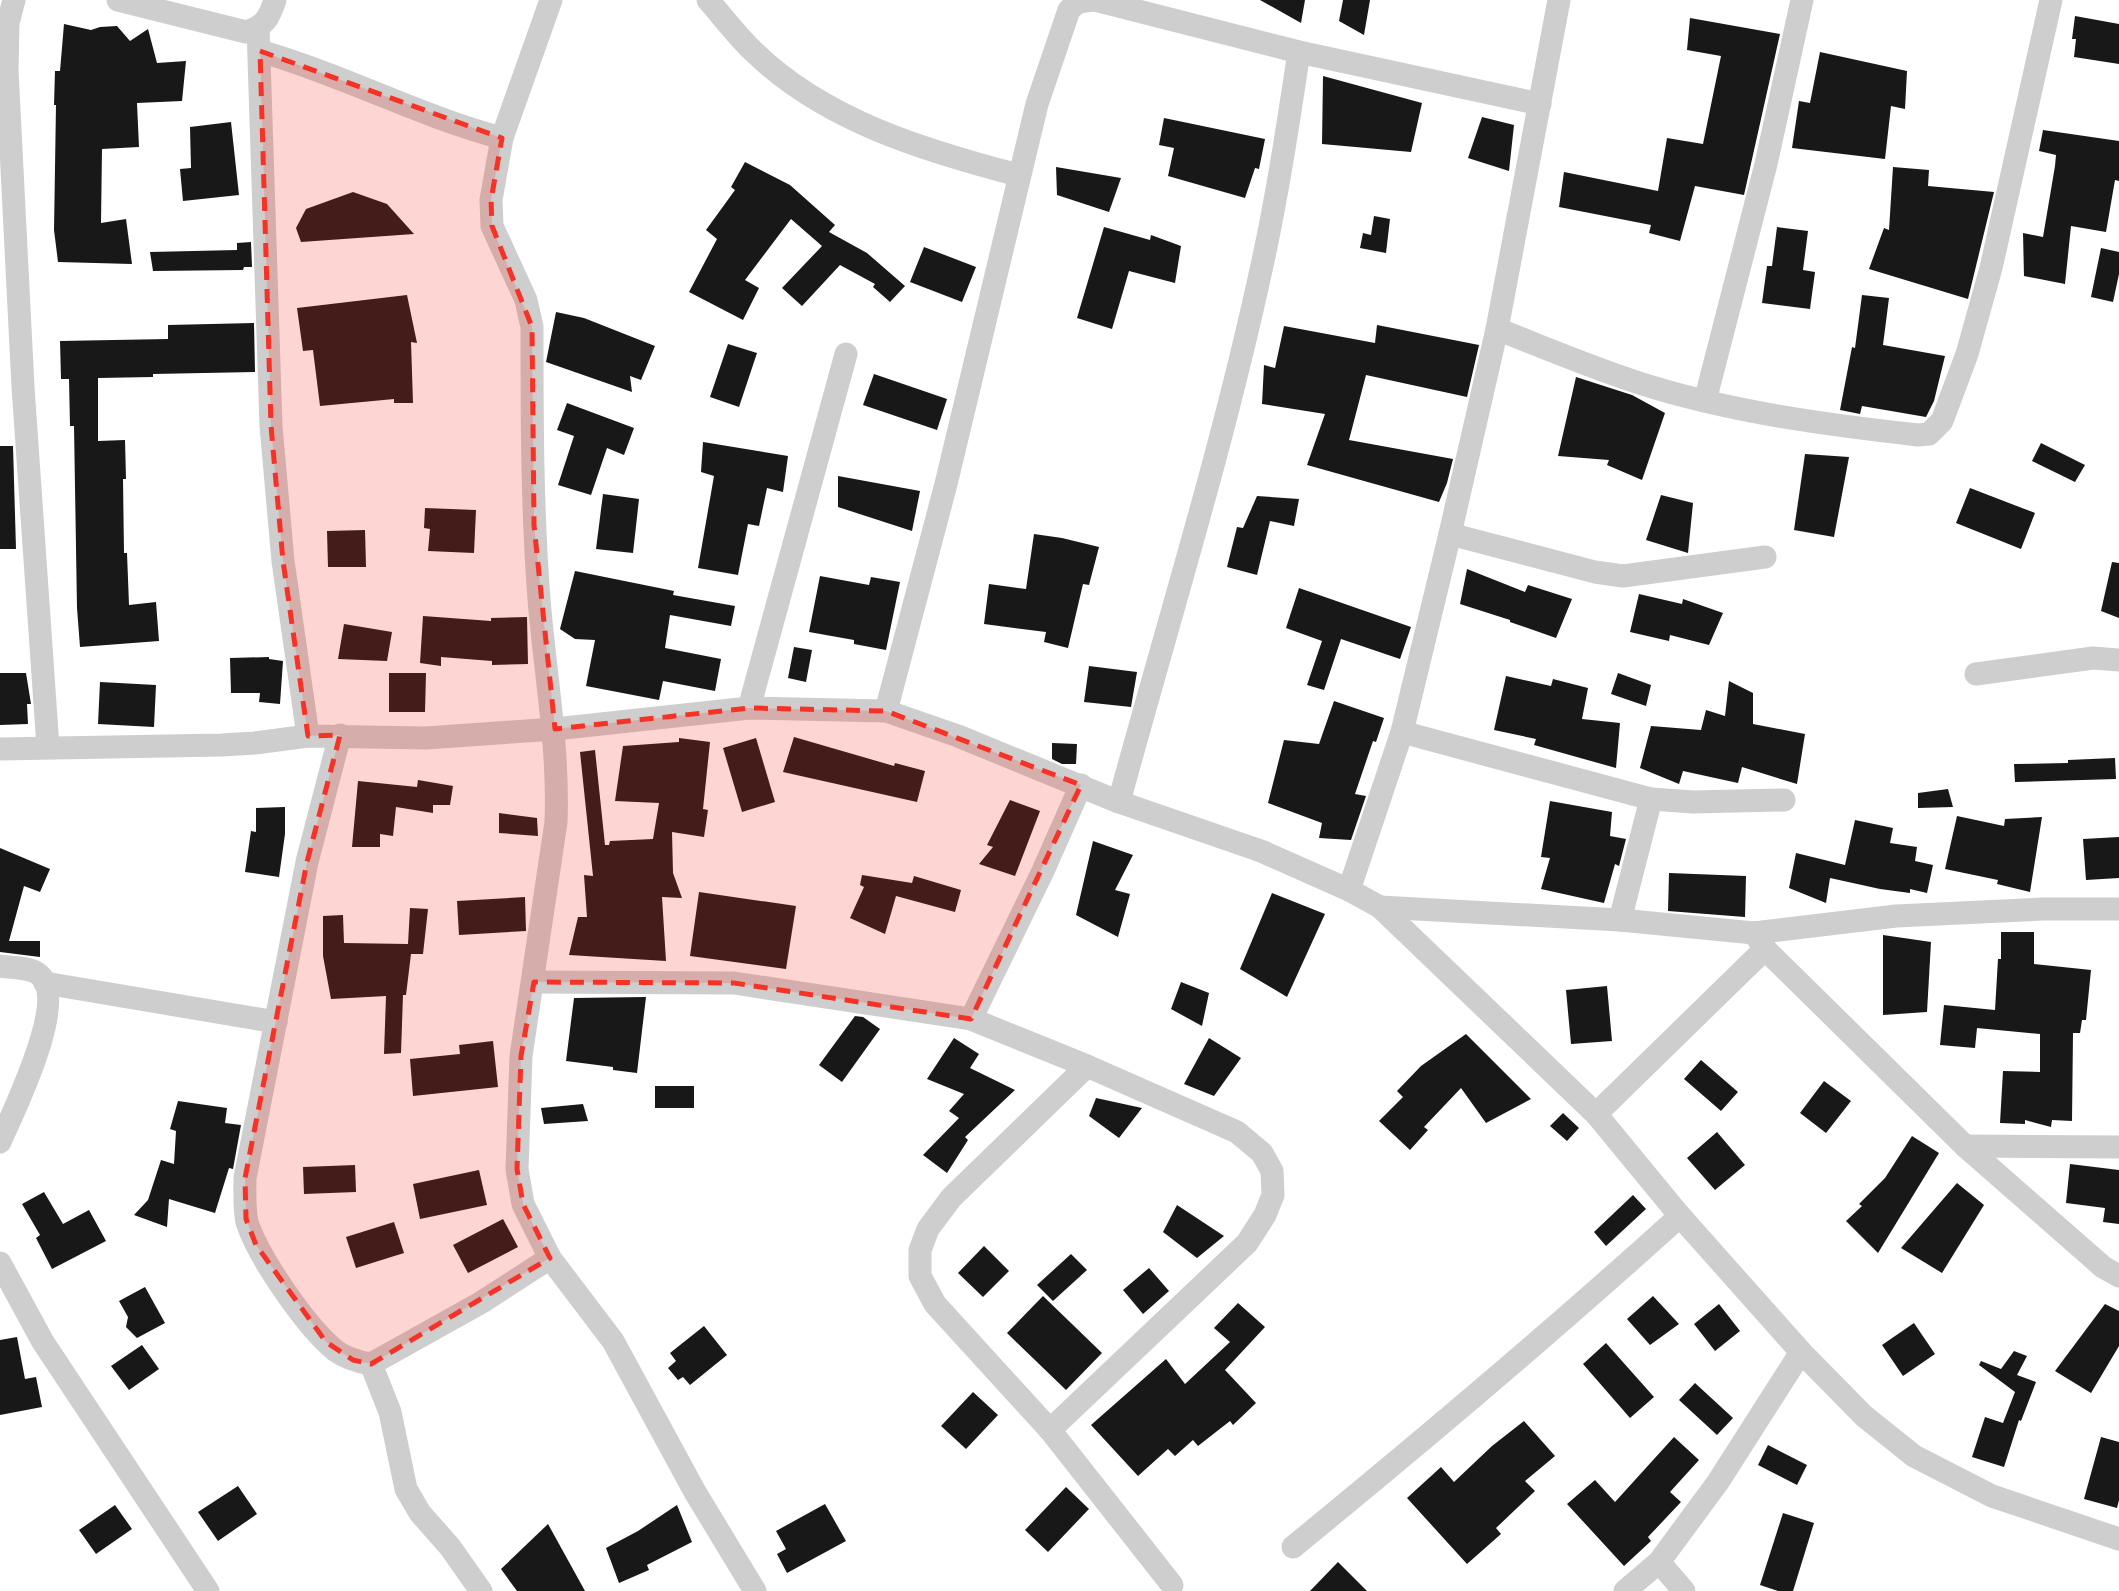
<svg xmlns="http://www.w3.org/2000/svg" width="2119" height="1591" viewBox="0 0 2119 1591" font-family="Cabin,sans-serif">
  <rect width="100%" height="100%" fill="#fff"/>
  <g fill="#181818">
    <path d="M1260,0H1305L1301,23Z"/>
    <path d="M1343,0H1370L1364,35L1339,21Z"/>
    <path d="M2075,16L2119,24V64L2074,57L2076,39H2072Z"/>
    <path d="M1690,18L1780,34L1744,195L1695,186L1680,241L1649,233L1651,225L1559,207L1564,172L1658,191L1667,138L1703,144L1721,56L1687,50Z"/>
    <path d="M64,24L91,30L100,27L117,26L130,41L148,29L157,63L186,61L182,101L137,103L139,147L102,149L101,223L126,219L132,264L58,262L54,230L56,105H54L55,71H60Z"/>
    <path d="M1820,52L1907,71L1905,109L1891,106L1885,159L1792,148L1799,101L1810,103Z"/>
    <path d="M1323,76L1422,103L1411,152L1322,144Z"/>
    <path d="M1482,117L1514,125L1509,171L1468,158Z"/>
    <path d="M1164,118L1265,139L1259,169L1255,168L1245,198L1168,176L1174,148L1159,145Z"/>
    <path d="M231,122L239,195L183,201L180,169L191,168L190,127Z"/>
    <path d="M2043,130L2119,141V181L2115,180L2106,232L2071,226L2065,284L2024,276L2023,233L2043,237L2055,166L2056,155L2039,151Z"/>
    <path d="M745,162L790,185L835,225L829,232L867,253L905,286L890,302L873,287L875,284L840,265L802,306L782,288L822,246L791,219L745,280L759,288L743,320L689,292L717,239L706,230L735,190L731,187Z"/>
    <path d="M1056,167L1121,178L1109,212L1057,195Z"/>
    <path d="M1893,167L1929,170L1928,186L1994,192L1968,299L1869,269L1884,228L1889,230Z"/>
    <path d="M353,192L387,204L414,234L301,242L296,228L306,209Z"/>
    <path d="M1374,216L1390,219L1386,253L1360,248L1363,233L1371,235Z"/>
    <path d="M1104,227L1150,240L1151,235L1181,246L1175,283L1129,271L1112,329L1077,318Z"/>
    <path d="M1777,227L1808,231L1803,270L1815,272L1810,309L1762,303L1767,266H1772Z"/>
    <path d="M251,242L252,267H244L243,270L153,271L150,252L237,250V243Z"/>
    <path d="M924,247L976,267L962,302L910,282Z"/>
    <path d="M2101,248L2119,252V274L2113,302L2091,297Z"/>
    <path d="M407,295L417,343L411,342L413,403H394V399L320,406L313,350L303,351L297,308Z"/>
    <path d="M1862,295L1889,298L1883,345L1945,356L1934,401L1926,417L1862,406L1860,414L1840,410L1852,347L1855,348Z"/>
    <path d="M556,312L584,318L655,346L641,380L630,376L632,392L546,362Z"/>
    <path d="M254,323L255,372L153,374V377L98,378V441L125,440L126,479H123L124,553H127L129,605L156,602L159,641L80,647L77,608L74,426H70L69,379H61L60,341L168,339V325Z"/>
    <path d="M1377,325L1479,345L1467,397L1366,375L1349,440L1453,459L1447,483L1439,502L1307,465L1325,414L1262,404L1264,365L1275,368L1284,326L1375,343Z"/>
    <path d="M728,344L757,353L739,407L710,397Z"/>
    <path d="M874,374L947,399L937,430L863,405Z"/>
    <path d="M1576,377L1632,395L1665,413L1642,480L1607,465L1609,460L1558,456Z"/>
    <path d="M567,403L634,428L624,455L607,448L591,495L558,485L574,436L557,430Z"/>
    <path d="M703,442L788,456L783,492L767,488L759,526L748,524L738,575L698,568L714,476L701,472Z"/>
    <path d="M2041,443L2085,465L2075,482L2032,461Z"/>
    <path d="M0,446H13L16,549H0Z"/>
    <path d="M1805,454L1849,457L1834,537L1794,530Z"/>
    <path d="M838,476L920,491L912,531L838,507Z"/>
    <path d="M1970,488L2035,513L2021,549L1956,523Z"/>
    <path d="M603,494L639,499L633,553L596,549Z"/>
    <path d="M1661,495L1693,503L1688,553L1646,540Z"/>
    <path d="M1257,496L1299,499L1294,526L1270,521L1257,575L1227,567L1237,527L1243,528Z"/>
    <path d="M425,508L476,510L474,553L428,551L430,529L424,528Z"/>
    <path d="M365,530L366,567H328L327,531Z"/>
    <path d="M1034,534L1062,538L1099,547L1089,585L1083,584L1068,648L1044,642L1046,632L984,624L989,584L1026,589Z"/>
    <path d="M2112,562L2119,563V618L2101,611Z"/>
    <path d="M1467,569L1525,592L1528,585L1572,599L1556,638L1510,622V620L1460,604Z"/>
    <path d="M575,571L674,591L673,595L735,606L731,626L670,615L665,648L721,659L715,691L663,681L659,700L586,686L595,640L575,639L560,629Z"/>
    <path d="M820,576L869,585L871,577L900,582L886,650L854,644V640L809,632Z"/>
    <path d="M1299,588L1411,627L1400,659L1341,639L1324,690L1307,685L1322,641L1286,628Z"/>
    <path d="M1639,594L1682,604L1683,599L1723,613L1709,645L1670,635L1669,641L1630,632Z"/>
    <path d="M423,616L491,621V618L527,617L528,664L492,665V661L441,657V666L420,663Z"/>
    <path d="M344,624L392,632L387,661L338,659Z"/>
    <path d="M794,647L812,650L806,682L788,678Z"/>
    <path d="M269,657V659L283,661L280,704L259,702L260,693H231L230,658Z"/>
    <path d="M1089,666L1137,672L1131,707L1084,702Z"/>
    <path d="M0,673H26L31,704H27L28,724L0,725Z"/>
    <path d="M389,673H426L425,712H389Z"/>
    <path d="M1618,673L1651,685L1646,706L1611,694Z"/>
    <path d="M1506,676L1551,686L1553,679L1588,688L1582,719L1620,723L1616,768L1534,745L1536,739L1494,730Z"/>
    <path d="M1729,681L1753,693V724L1805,734L1797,784L1742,767L1738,783L1683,771L1679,784L1640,768L1651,726L1701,730L1706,710L1725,716Z"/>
    <path d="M100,682L156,685L154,727L98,724Z"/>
    <path d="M1334,701L1384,718L1376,742L1373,741L1355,794L1366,796L1351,840L1319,838L1322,823L1268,803L1284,740L1319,744Z"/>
    <path d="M794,737L894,766L895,763L925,771L917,802L783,772Z"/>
    <path d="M679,738L710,742L703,809L708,810L704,837L672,832L673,873L682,898L662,897L666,961L569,955L578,917H587L584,875L593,876L580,752L595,750L605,845H609L610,841L653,839L659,803L615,801L623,746L679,742Z"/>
    <path d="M756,738L775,802L742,812L723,748Z"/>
    <path d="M1052,743L1077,744L1076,764H1062L1052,759Z"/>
    <path d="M2115,758L2116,779L2015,782L2014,764L2068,763V760Z"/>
    <path d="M418,780L453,786L450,805H433V813L396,807L393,836L380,834V847H352L358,781L417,787Z"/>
    <path d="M1948,789L1953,807L1918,808V793Z"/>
    <path d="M1010,800L1040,811L1015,876L979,864L993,847L987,845Z"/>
    <path d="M1550,801L1612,812L1610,836L1626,839L1619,866L1615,864L1604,903L1541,889L1550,858L1541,857Z"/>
    <path d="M285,807V834L279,877L245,872L251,831L256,832V808Z"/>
    <path d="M499,813L537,818L538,836L499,833Z"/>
    <path d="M1957,816L2004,826L2005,819L2042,817L2030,892L1997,884L1998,880L1945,869Z"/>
    <path d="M1855,820L1893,828L1890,843L1917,847L1915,861L1933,865L1927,893L1910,889V893L1880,889L1830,878L1826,903L1789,888L1796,853L1845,865Z"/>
    <path d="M2119,837V878L2086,880L2083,839Z"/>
    <path d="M1093,841L1133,855L1115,890L1130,894L1118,937L1076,915Z"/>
    <path d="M0,848L50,869L40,892L24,886L9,941H40V957L0,952Z"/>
    <path d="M1669,873L1746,876L1745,917L1668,911Z"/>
    <path d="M862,875L912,883L914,876L961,890L955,912L896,896L885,934L850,918L864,887L860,885Z"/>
    <path d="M699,892L796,906L786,969L690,956Z"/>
    <path d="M1272,893L1325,914L1287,997L1240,969Z"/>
    <path d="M525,897L526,931L459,935L457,901Z"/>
    <path d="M410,908L428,909L423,954H411L406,995H403L401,1053L384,1054L386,996L331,999L323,956V916L343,915L344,943L408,944Z"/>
    <path d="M2001,932H2034V964L2091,970L2086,1020H2082L2080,1033H2073L2072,1121L2052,1120L2051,1127L2025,1120V1124L2000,1123L2003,1071L2040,1072V1034L1977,1028L1975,1048L1940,1045L1944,1005L1995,1010L1998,959H2001Z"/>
    <path d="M1883,935L1931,942L1927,1012L1883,1015Z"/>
    <path d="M1181,982L1209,993L1202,1026L1171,1009Z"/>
    <path d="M1607,986L1612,1041L1571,1044L1566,990Z"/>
    <path d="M646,997L637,1073L613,1070V1067L566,1061L574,998Z"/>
    <path d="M855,1016L863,1017L880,1029L842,1082L819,1065Z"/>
    <path d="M1466,1034L1531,1099L1486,1123L1461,1088L1424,1127L1428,1130L1410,1150L1379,1121L1403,1097L1397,1091L1421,1066Z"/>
    <path d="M954,1038L979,1054L970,1068L1015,1090L965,1137L968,1140L947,1173L923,1155L959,1118L949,1111L964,1094L927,1079Z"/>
    <path d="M1209,1038L1241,1058L1214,1096L1184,1084Z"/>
    <path d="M493,1041L498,1087L413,1096L410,1059L460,1054L459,1045Z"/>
    <path d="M1701,1060L1738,1092L1721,1111L1684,1079Z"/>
    <path d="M1824,1081L1851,1101L1826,1133L1800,1113Z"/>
    <rect x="655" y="1086" width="39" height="22"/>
    <path d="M1096,1098L1142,1108L1119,1138L1089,1116Z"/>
    <path d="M178,1101L227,1108L225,1123L241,1125L233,1169L229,1168L215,1213L169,1199L167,1227L134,1215L148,1200L161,1160L174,1164L176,1131L170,1129Z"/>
    <path d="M583,1104L588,1121L544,1124L541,1108Z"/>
    <path d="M1563,1113L1579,1128L1567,1141L1550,1126Z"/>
    <path d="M1717,1132L1745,1165L1715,1190L1687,1158Z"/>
    <path d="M1912,1136L1939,1153L1878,1253L1846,1221L1862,1206L1859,1204L1885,1178Z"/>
    <path d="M2070,1164L2119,1170V1224L2103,1222L2105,1208L2066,1203Z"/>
    <path d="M355,1165L356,1192L304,1194L303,1167Z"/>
    <path d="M479,1170L487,1205L420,1219L413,1184Z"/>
    <path d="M1957,1183L1984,1205L1942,1273L1901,1248Z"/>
    <path d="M44,1192L63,1224L89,1210L106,1241L52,1269L36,1238L40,1235L22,1204Z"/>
    <path d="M1633,1195L1646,1209L1606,1246L1594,1232Z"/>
    <path d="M1177,1205L1224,1236L1197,1258L1163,1232Z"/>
    <path d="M503,1219L518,1247L468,1273L453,1245Z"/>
    <path d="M394,1222L404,1253L356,1268L346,1237Z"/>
    <path d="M984,1246L1009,1271L983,1297L958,1273Z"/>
    <path d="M1071,1254L1087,1270L1053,1301L1037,1285Z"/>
    <path d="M1149,1268L1169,1291L1143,1314L1123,1290Z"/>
    <path d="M145,1287L165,1323L137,1338L126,1327L128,1317L119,1301Z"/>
    <path d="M1043,1296L1102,1353L1066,1390L1007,1333Z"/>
    <path d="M1653,1296L1679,1324L1650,1345L1627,1319Z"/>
    <path d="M1238,1303L1265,1327L1225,1370L1256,1403L1233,1425L1230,1421L1198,1446L1193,1440L1175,1456L1168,1449L1138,1476L1091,1425L1166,1359L1185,1384L1230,1342L1214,1328Z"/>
    <path d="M1719,1304L1740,1331L1715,1351L1694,1324Z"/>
    <path d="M2105,1304L2119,1311V1346L2091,1393L2055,1371Z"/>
    <path d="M1914,1323L1935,1354L1903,1376L1882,1345Z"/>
    <path d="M704,1326L727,1355L690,1385L683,1377L678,1380L668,1368L676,1361L670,1353Z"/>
    <path d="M17,1337L25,1379L36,1377L42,1407L0,1415V1340Z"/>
    <path d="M1606,1343L1654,1397L1630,1418L1583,1364Z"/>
    <path d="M142,1345L159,1369L129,1390L111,1366Z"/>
    <path d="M2014,1351L2027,1356L2017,1375L2036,1382L2021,1421L2019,1420L2004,1467L1972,1457L1985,1417L2003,1423L2015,1392L1979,1365L1981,1361L2001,1369Z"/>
    <path d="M1695,1383L1733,1418L1717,1435L1679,1400Z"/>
    <path d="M973,1392L998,1415L966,1449L941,1426Z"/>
    <path d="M1524,1421L1555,1456L1525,1481L1535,1491L1496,1528L1501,1534L1467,1564L1407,1498L1441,1467L1454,1482L1492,1446Z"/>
    <path d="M1674,1437L1699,1460L1670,1492L1681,1502L1648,1537L1651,1541L1624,1566L1567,1504L1595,1480L1615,1502Z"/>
    <path d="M2101,1437L2119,1442V1500L2117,1508L2084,1499Z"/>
    <path d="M1768,1445L1807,1465L1797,1485L1758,1465Z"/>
    <path d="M238,1486L257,1514L218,1541L198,1512Z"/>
    <path d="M1066,1487L1089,1509L1048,1552L1025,1530Z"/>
    <path d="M825,1504L846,1541L787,1573L777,1554L786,1549L776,1531Z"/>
    <path d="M115,1505L132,1529L96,1554L79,1530Z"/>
    <path d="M677,1505L692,1542L647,1565L649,1570L619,1583L606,1548L638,1531Z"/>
    <path d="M1783,1513L1814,1523L1793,1591H1778L1760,1585Z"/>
    <path d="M548,1524L585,1591H517L501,1569Z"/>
    <path d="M1338,1562L1367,1591H1310Z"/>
  </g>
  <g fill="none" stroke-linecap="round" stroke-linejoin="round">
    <g stroke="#cecece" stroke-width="23">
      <path d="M14,0L8,23L7,70L12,169L23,387L48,747"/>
      <path d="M118,0L246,32C265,26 269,18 275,0"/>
      <path d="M551,0L502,138L491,200L492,226L526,300L532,327C532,418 532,508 539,599C545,674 559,747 556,822L521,1056L517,1169L523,1204L550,1258L613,1341L695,1492L755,1591"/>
      <path d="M708,0C723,17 737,36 754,52C825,121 926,151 1018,175"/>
      <path d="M1095,0L1299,52L1540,104"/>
      <path d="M258,28L271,426L283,561L308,736"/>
      <path d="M260,51C343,75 419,116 502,138"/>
      <path d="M1497,329C1548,349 1599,371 1652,387C1738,413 1829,425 1918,435L1929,434L1942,421L1967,354L1991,268L2051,0"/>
      <path d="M1705,401L1766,164L1802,0"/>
      <path d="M1450,534L1595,572L1623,576L1765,557"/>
      <path d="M1976,674L2093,658L2119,660"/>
      <path d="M749,708L846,354"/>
      <path d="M886,711L946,484L1037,104L1069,10L1078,2L1092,0"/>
      <path d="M1402,732L1651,799L1693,802L1784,800"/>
      <path d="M340,735L307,862L245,1178C245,1192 244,1208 247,1222C258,1257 307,1328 336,1351C347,1359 359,1362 371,1364L482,1302L550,1258"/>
      <path d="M0,749L222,745L255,743L308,736L426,738L555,729L749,708L886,711L958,736L1119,802L1261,851L1349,890L1380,907L1596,1114L1680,1216L1801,1352L1864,1416L1914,1456L1992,1496L2119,1539"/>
      <path d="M1119,802C1167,625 1222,450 1261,270C1277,198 1288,125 1299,52"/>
      <path d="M1349,890L1402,732L1450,534L1497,329L1559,0"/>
      <path d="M1380,907L1620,920L1754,933L1896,916L2043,909H2119"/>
      <path d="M1620,920L1651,799"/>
      <path d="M1754,933L1765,949L1965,1146L2103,1267L2119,1276"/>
      <path d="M0,966C12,968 27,967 37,973C72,995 12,1114 0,1142"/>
      <path d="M534,982L734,983L971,1019"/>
      <path d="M45,983L276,1022"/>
      <path d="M1087,1066L951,1198L928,1229L920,1250V1276L935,1304L1050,1430L1172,1585"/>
      <path d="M1596,1114L1765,949"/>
      <path d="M1965,1146L2119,1147"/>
      <path d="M0,1263L43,1342L208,1591"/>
      <path d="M371,1364L390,1412L406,1489L420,1513L450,1547L481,1591"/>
      <path d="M1050,1430L1247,1243L1265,1215L1273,1195L1272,1171L1262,1153L1237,1132L1087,1066L971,1019L1043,871L1081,785"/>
      <path d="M1293,1547C1425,1439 1554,1330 1680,1216"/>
      <path d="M1659,1562L1684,1591"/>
      <path d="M1625,1591L1659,1562L1718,1482L1801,1352"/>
    </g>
  </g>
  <path fill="#f63226" fill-opacity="0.2" stroke="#f63226" stroke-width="5" stroke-dasharray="14 9" stroke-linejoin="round" d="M260,51L502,138L491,200L492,226L532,327L534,525L555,729L749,708L886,711L1081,785L971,1019L734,983L534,982L521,1056L517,1169L523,1204L550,1258L371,1364L353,1360L326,1342L256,1245L246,1219L245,1178L307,862L340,735L308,736L283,561L271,426Z"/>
</svg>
